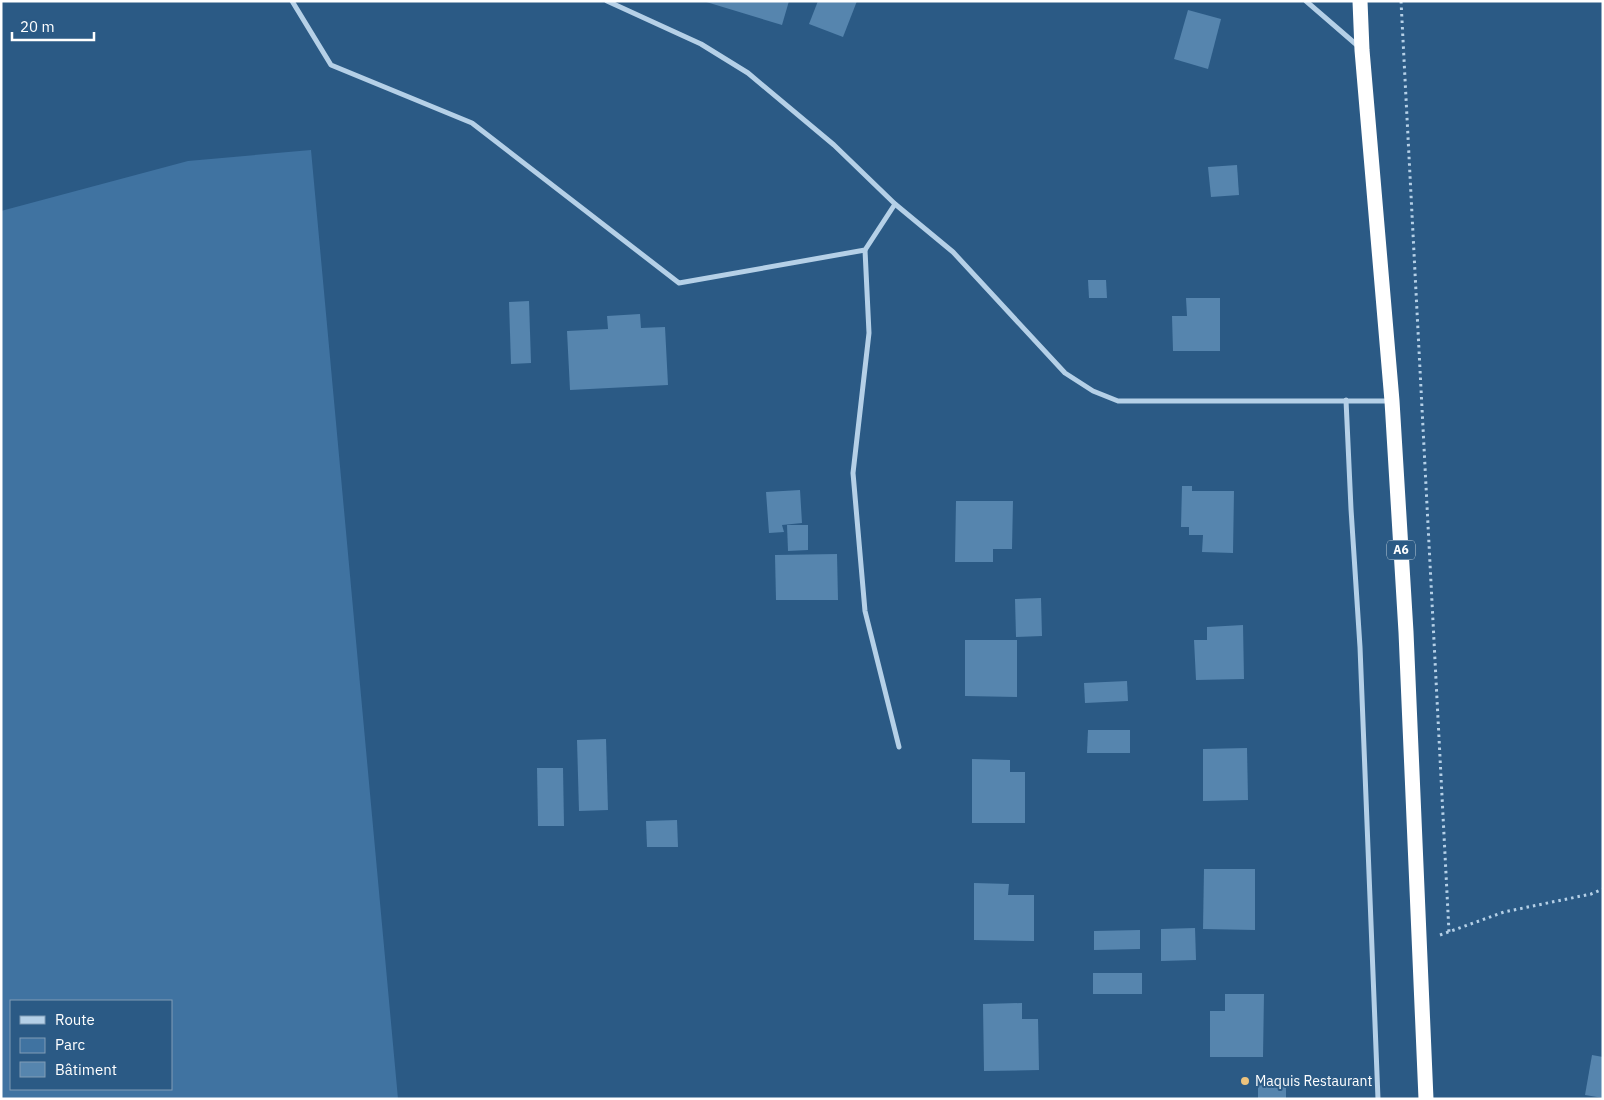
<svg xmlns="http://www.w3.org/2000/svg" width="1604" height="1100" viewBox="0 0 1604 1100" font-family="'IBM Plex Sans',sans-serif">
  <rect width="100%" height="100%" fill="#2b5a85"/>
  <path fill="#4073a1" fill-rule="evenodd" d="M311,150L398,1099H1V211L188,161ZM11,1001H171V1089H11Z"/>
  <g fill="#5685ae">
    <path d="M703,1H789L782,25Z"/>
    <path d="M818,1H857L843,37L809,24Z"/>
    <path d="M1188,10L1221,19L1208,69L1174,59Z"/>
    <path d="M1237,165L1239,195L1211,197L1208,167Z"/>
    <path d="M1088,280H1106L1107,298H1089Z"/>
    <path d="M1186,298H1220V351H1173L1172,316H1187Z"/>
    <path d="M529,301L531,363L511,364L509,302Z"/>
    <path d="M640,314L641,328L665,327L668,385L570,390L567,331L608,329L607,316Z"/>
    <path d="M1182,486H1192V491H1234L1233,553L1202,552L1203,535H1189V527H1181Z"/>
    <path d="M800,490L802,523L782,525L784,532L769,533L766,492Z"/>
    <path d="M956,501H1013L1012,549H993V562H955Z"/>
    <path d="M787,525H808V550L788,551Z"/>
    <path d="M837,554L838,600H776L775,555Z"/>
    <path d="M1041,598L1042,636L1016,637L1015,599Z"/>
    <path d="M1243,625L1244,679L1196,680L1194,640H1207V627Z"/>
    <path d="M965,640H1017V697L965,696Z"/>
    <path d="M1127,681L1128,701L1085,703L1084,683Z"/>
    <path d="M1088,730H1130V753H1087Z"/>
    <path d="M606,739L608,810L579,811L577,740Z"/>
    <path d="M1247,748L1248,800L1203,801V749Z"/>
    <path d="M972,759L1010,760V772H1025V823H972Z"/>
    <path d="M537,768H563L564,826H538Z"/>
    <path d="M677,820L678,847H647L646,821Z"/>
    <path d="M1204,869H1255V930L1203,929Z"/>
    <path d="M974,883L1009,884L1008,895H1034V941L974,940Z"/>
    <path d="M1195,928L1196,960L1161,961V929Z"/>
    <path d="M1140,930V949L1094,950V931Z"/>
    <rect x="1093" y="973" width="49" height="21"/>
    <path d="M1225,994H1264L1263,1057H1210V1011H1225Z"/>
    <path d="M1022,1003V1019H1038L1039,1070L984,1071L983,1004Z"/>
    <path d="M1592,1055L1603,1057V1098L1585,1095Z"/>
    <rect x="1258" y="1080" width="28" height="19"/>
  </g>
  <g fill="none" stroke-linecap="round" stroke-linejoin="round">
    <g stroke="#b5d0e7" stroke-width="3" stroke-dasharray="2.5 4" stroke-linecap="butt">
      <path d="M1401,1L1449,932"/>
      <path d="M1440,935L1504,912L1591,894L1603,889"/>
    </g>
    <g stroke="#b5d0e7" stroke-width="5">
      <path d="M292,1L331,65L472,123L679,283L865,250L895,204"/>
      <path d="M607,1L701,44L748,73L834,145L895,204L953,252L1065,373L1093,391L1118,401H1389"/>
      <path d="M1306,1L1358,46"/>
      <path d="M865,250L869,333L853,473L865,611L899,747"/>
      <path d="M1346,400L1351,509L1360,647L1378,1099"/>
    </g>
    <path stroke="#fff" stroke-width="15" d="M1360,1L1362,50L1392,401L1406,632L1426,1099"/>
  </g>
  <circle fill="#edc37d" stroke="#2b5a85" stroke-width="2" cx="1245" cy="1081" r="5"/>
  <g text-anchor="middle" stroke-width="4" stroke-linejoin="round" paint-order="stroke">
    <rect fill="#2b5a85" stroke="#bfceda" stroke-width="1" x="1387" y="540.5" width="28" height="19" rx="4"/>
    <g font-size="12" font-weight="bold" fill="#fff">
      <text x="1401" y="554">A6</text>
    </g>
    <g font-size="14" fill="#fff" stroke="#2b5a85" text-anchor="start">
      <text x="1255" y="1086">Maquis Restaurant</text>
    </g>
  </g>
  <rect width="1604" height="1100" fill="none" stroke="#ffffff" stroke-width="5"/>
  <rect x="10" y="1000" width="162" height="90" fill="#2b5a85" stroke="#809cb6"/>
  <rect x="20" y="1016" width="25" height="8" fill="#b5d0e7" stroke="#809cb6"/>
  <text x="55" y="1025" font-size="15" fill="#ffffff">Route</text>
  <rect x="20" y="1038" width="25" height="15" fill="#4073a1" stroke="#809cb6"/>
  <text x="55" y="1050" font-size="15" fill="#ffffff">Parc</text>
  <rect x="20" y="1062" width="25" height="15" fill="#5685ae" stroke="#809cb6"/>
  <text x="55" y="1075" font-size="15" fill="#ffffff">Bâtiment</text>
  <path d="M12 32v8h82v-8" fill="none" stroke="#ffffff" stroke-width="2.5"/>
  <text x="20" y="32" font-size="15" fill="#ffffff" stroke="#2b5a85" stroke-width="4" paint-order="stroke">20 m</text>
</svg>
